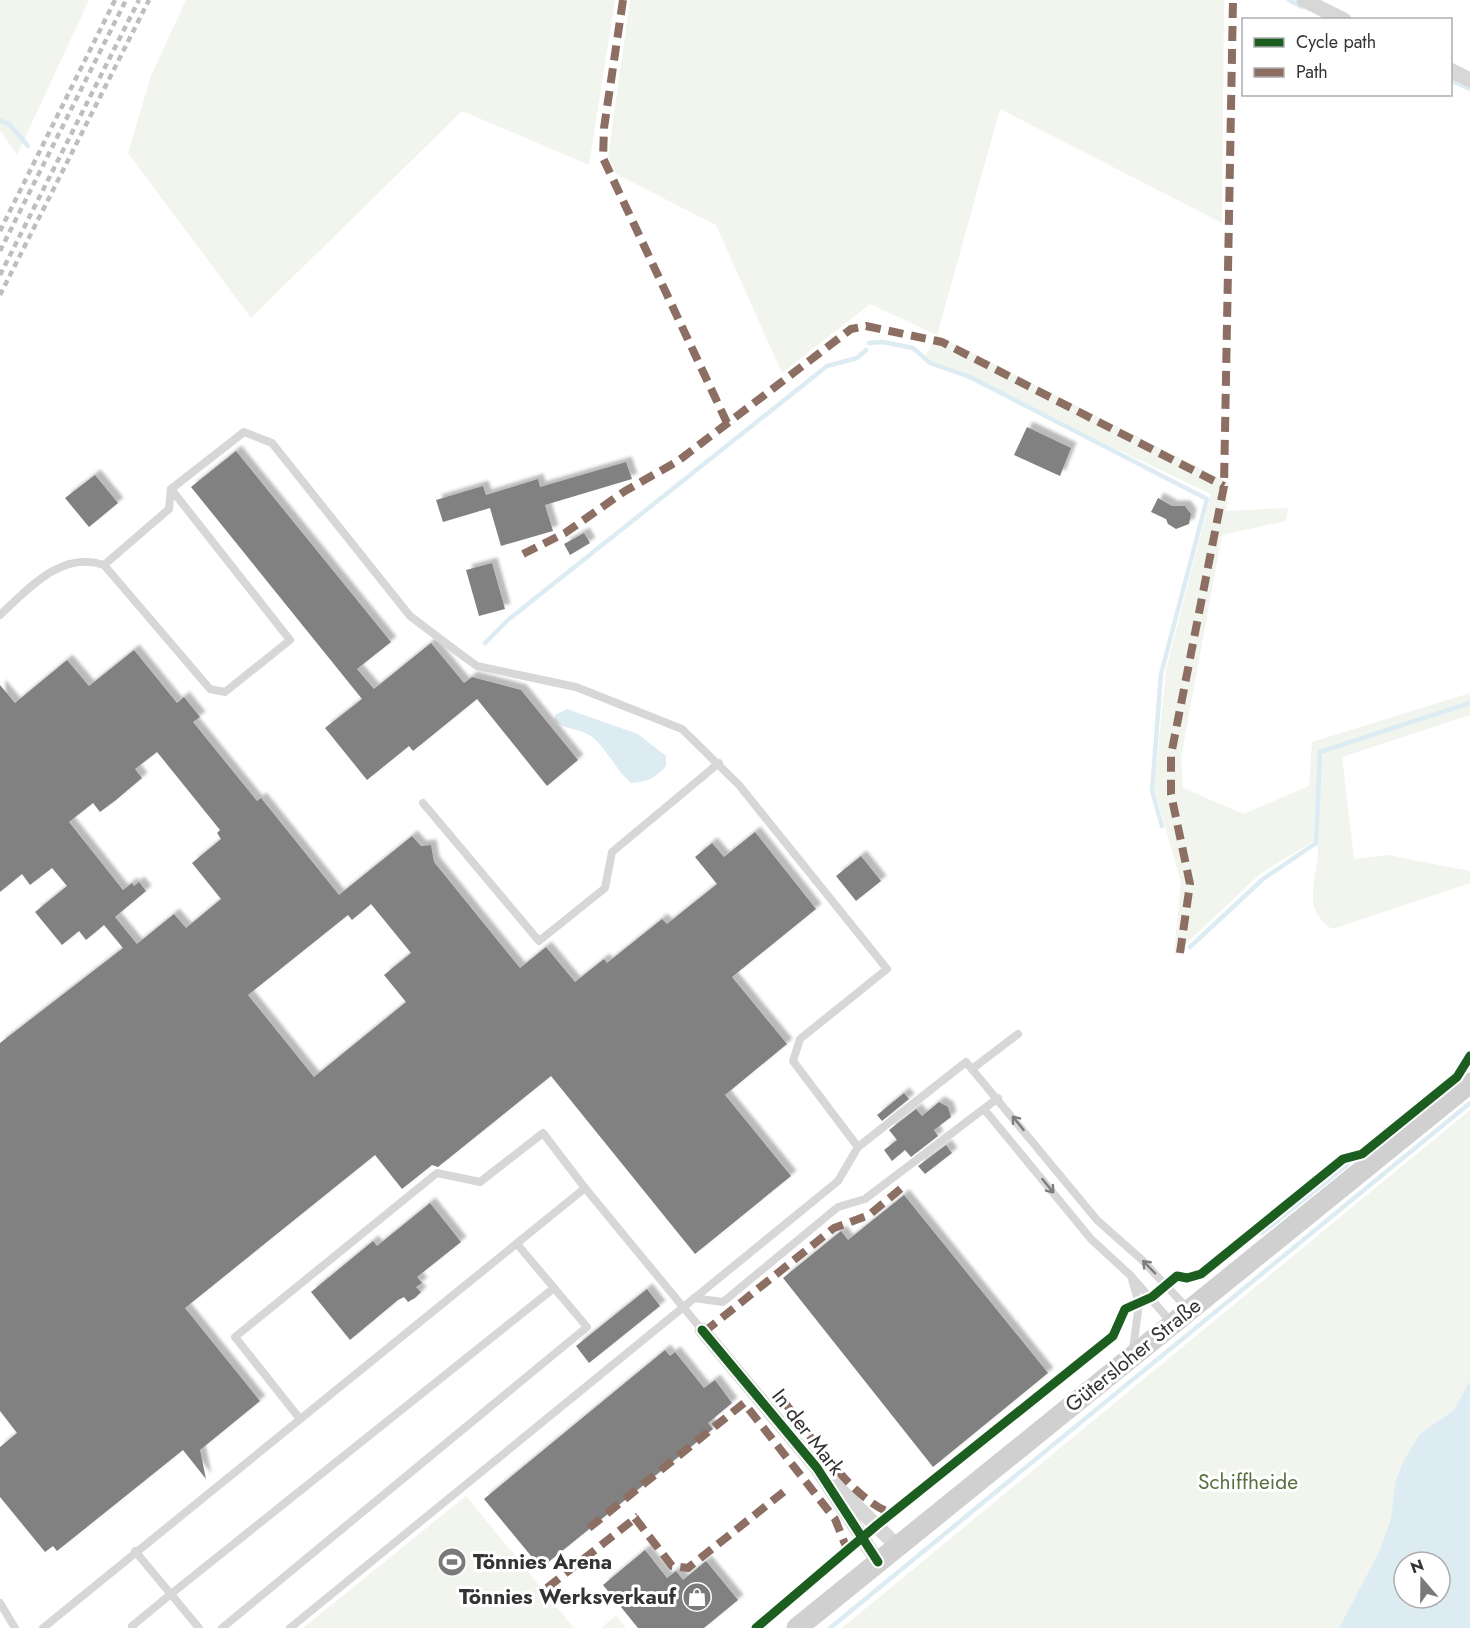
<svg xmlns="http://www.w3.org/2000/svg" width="1470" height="1628" viewBox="0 0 1470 1628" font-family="Jost,sans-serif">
  <defs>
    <filter id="shadow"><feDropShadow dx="5.5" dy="-5.5" stdDeviation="1.5" flood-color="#0004"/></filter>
  </defs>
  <rect width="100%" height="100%" fill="#fff"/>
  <g fill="#f1f5ed">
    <path d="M0,0H89L17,155L0,130Z"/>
    <path d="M186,0H615L589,165L462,111L251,318L128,153L151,76Z"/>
    <path d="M630,0H1224L1222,223L1000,109L937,335L1229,483L1226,511L1288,508L1286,521L1222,535L1181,758L1183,788L1243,814L1309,786L1312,742L1470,693V715L1342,757L1354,859L1388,855L1470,871V883L1332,929C1296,906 1323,873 1317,839L1260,874L1174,955L1181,882L1154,788L1166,670L1211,494L924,358L937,335L870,304L782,373L716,225L616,174L608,156Z"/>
    <path d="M1470,1110V1381L1454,1410L1420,1434L1395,1483L1391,1519L1379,1552L1339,1628H842Z"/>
    <path d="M466,1496L574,1628H303Z"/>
    <path d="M616,1615L626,1628H601Z"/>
  </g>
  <g fill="#ddebf3" fill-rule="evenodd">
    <path d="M567,709L638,734L666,756V766C656,778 647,782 631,783C616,770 607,749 592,737C581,728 563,730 554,720L555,715Z"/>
    <path d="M1470,1381V1628H1339L1379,1552L1391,1519L1395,1483L1403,1462L1420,1434L1454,1410ZM1404,1562H1440V1598H1404Z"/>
  </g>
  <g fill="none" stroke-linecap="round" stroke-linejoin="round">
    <g stroke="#ddebf3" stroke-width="4.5">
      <path d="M1289,0L1302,7"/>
      <path d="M1450,80L1470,89"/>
      <path d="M0,121L9,124L28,146"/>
      <path d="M869,343L883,342L913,348L930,363L970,377L1207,499L1161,674L1152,791L1162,826"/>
      <path d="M485,643L508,620L827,366L857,358L866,350"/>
      <path d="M1190,947L1263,879L1316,843L1320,752L1470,703"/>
      <path d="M1262,1233L1348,1164"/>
      <path d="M830,1628L1470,1103"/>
    </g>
  </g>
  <g fill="#818181" fill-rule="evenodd" filter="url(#shadow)">
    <path d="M1027,427L1071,448L1060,476L1014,455Z"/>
    <path d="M236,451L391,642L357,669L374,689L431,643L464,683L472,677L521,690L578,760L547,786L477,699L413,751L409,746L367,780L325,728L362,699L191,487Z"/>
    <path d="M626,462L632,479L545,505L553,531L501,546L490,508L443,522L436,500L483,486L486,495L538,479L540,487Z"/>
    <path d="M95,475L118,503L89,527L65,498Z"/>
    <path d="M1158,498L1172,506H1185L1191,514L1189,524L1176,529L1168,524L1166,519L1151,512Z"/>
    <path d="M584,533L590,543L570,555L564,544Z"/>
    <path d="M492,563L505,609L479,616L466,570Z"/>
    <path d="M134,650L177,703L184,697L200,717L193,722L257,801L261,798L339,895L412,836L421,846L431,845L434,862L520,968L546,947L575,982L604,959L607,963L662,919L667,924L717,884L695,857L712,843L724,857L755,832L816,909L732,977L787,1044L725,1095L791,1176L695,1254L551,1076L438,1167L432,1165L402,1189L375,1155L185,1308L260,1401L200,1450L206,1479L183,1450L57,1551L53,1546L45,1552L0,1497V1447L17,1433L0,1411V1043L123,948L104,925L86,940L79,931L62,945L35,912L67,886L52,868L30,885L22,874L0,892V685L15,703L67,660L89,686ZM157,752L220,830L217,833L221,839L192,863L221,899L186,928L174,914L137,944L115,917L146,891L139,882L134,886L132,883L123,890L69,822L93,803L100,812L116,800L142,778L135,769ZM371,904L411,953L384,975L406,1002L314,1077L248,995L348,915L352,920Z"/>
    <path d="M861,856L881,881L856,901L836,876Z"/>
    <path d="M904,1093L909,1099L882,1121L877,1115Z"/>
    <path d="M939,1102L948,1107L951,1117L934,1130L938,1136L911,1157L905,1150L892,1161L884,1150L897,1140L889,1130L916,1109L922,1116Z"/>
    <path d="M946,1145L952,1153L925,1174L918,1166Z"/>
    <path d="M904,1195L1048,1373L933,1467L783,1278L841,1231L848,1240Z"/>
    <path d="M430,1203L461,1242L417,1277L422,1283L416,1287L421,1292L415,1298L408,1302L404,1297L398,1300L350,1340L311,1292L373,1241L377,1246Z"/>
    <path d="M647,1289L660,1306L589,1363L576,1346Z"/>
    <path d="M665,1350L670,1356L675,1352L704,1388L715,1380L732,1403L708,1423L713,1429L541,1568L484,1499Z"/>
    <path d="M645,1550L667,1578L676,1571L683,1580L706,1561L738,1600L704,1628H638L603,1585Z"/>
  </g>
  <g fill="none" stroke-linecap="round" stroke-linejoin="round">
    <g stroke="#d7d7d7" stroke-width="8">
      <path d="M104,565L169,509L171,489L244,432L272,443L410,616L459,653L477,666L576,687L682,729L739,785L887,969L800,1039L793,1061L858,1147"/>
      <path d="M0,615C28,589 62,550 104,565L210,689L225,692L290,640L171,489"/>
      <path d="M423,803L539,941L605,888L612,852L719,763"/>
      <path d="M972,1069L1018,1034"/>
      <path d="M984,1109L1091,1239L1130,1275L1171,1322"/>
      <path d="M1132,1279L1139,1304L1133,1349"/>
      <path d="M694,1298L723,1302L838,1207L865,1199L998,1098"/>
      <path d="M300,1419L235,1337L437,1173L480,1182L543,1133L585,1188"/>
      <path d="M135,1551L199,1628"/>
      <path d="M0,1603L15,1628"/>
      <path d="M43,1628L585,1188L702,1330"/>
      <path d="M133,1628L132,1626L171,1594L554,1288"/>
      <path d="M222,1628L587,1327L517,1244"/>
      <path d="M290,1628L838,1181L858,1147L966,1062L1097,1220L1142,1260L1188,1309"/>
    </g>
    <g stroke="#d7d7d7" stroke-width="15">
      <path d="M1304,0L1344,20"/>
      <path d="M1450,70L1470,80"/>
      <path d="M702,1330L817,1468L878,1562"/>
      <path d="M833,1483L897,1546"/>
    </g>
    <path stroke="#d0d0d0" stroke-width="21" d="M797,1628L1470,1083"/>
    <g stroke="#bebebe" stroke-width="4.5" stroke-dasharray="6 4.5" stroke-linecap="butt">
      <path d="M0,231L115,0"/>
      <path d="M0,251L126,0"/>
      <path d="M0,275L139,0"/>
      <path d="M0,295L149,0"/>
    </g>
    <g stroke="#8d6e63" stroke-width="8" stroke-dasharray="15 8" stroke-linecap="butt">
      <path d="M623,0L604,128L603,158L728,425"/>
      <path d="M523,554L565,533L625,491L678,461L851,329L866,326L942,342L1224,486"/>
      <path d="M1180,953L1190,884L1171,794V755L1224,486L1233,0"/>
      <path d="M704,1332L834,1228L869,1215L904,1186"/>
      <path d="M782,1399C808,1432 853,1502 892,1513L895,1510"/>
      <path d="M635,1518L672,1566L688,1568L786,1490"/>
      <path d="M589,1528L744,1403L835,1519L847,1549L845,1552"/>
      <path d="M547,1588L638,1516"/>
    </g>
    <g stroke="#fff" stroke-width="13">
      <g id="cycleway">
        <path d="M702,1330L817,1468L878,1562"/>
        <path d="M756,1628L877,1525L1113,1336L1125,1309L1152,1297L1177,1276L1187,1278L1201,1274L1343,1159L1362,1154L1457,1077L1470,1056"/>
      </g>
    </g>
    <use href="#cycleway" stroke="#1b5e20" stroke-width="9"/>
  </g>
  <defs><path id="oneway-shaft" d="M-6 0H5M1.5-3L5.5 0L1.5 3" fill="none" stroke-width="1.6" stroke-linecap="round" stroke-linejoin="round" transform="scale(1.5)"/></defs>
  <g stroke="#7d7d7d">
    <use href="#oneway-shaft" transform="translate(1018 1123) rotate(-129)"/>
    <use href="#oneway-shaft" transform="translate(1048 1186) rotate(51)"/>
    <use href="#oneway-shaft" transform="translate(1149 1267) rotate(-134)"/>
  </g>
  <defs>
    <g id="stadium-disc" transform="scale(1.5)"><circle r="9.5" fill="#7a7a7a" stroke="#fff"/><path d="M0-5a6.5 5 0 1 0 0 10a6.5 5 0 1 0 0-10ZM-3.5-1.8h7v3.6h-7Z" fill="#fff"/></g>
    <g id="shop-disc" transform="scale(1.5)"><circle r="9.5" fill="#7a7a7a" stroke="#fff"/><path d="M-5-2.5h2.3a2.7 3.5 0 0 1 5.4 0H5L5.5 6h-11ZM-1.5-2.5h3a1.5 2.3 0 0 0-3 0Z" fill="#fff"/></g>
  </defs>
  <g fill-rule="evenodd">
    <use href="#stadium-disc" x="452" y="1562"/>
    <use href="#shop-disc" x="697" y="1597"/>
  </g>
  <g text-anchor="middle" stroke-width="6" stroke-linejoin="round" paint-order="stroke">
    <g font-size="21" fill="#333" stroke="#fff">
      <text transform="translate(1133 1355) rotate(-39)" y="7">Gütersloher Straße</text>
      <text transform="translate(808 1432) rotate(52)" y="7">In der Mark</text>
    </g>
    <g font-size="21" fill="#56703f" stroke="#fff">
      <text x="1248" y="1489">Schiffheide</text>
    </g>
    <g font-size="21" font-weight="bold" fill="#333" stroke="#fff" text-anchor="start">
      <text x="473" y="1569">Tönnies Arena</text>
      <text x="676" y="1604" text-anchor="end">Tönnies Werksverkauf</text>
    </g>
  </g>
  <rect x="1242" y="18" width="210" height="78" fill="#ffffff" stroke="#adadad" stroke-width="1.5"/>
  <rect x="1254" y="38" width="30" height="9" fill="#1b5e20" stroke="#adadad" stroke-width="1.5"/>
  <text x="1296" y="48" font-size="18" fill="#333333">Cycle path</text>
  <rect x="1254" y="68" width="30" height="9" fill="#8d6e63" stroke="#adadad" stroke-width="1.5"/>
  <text x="1296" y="78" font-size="18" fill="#333333">Path</text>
  <g transform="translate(1422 1580) rotate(340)"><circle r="28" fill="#ffffff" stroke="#adadad" stroke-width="1.5"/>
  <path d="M0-4.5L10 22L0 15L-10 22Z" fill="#7a7a7a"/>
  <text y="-9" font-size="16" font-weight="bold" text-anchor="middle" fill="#333333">N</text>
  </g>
</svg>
